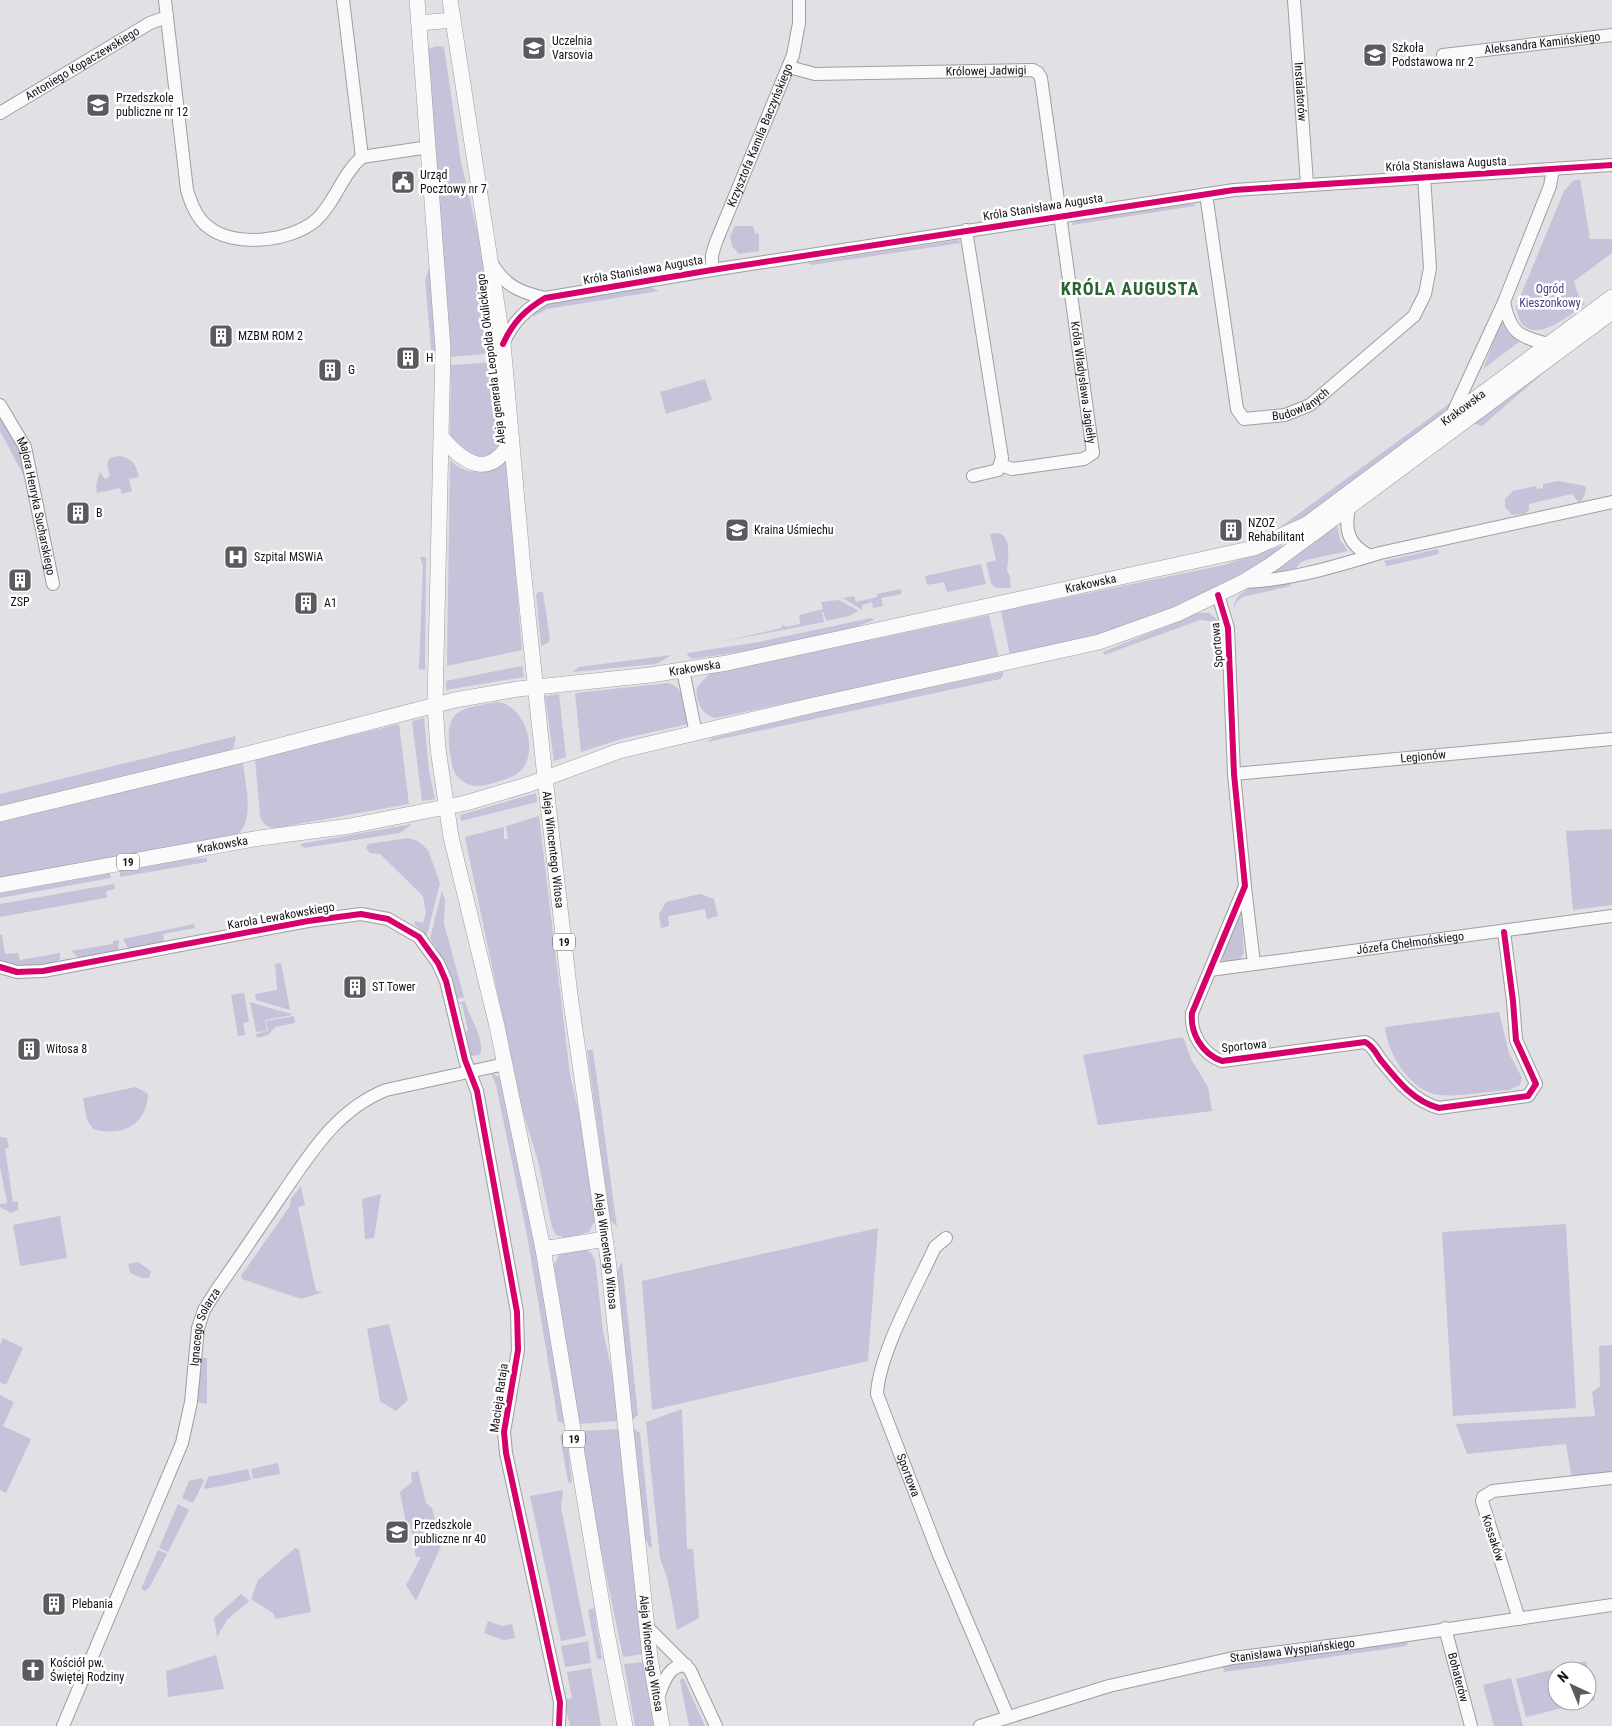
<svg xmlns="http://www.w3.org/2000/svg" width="1612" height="1726" viewBox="0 0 1612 1726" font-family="'Roboto Condensed',sans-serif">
  <rect width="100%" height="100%" fill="#e0e0e5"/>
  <g fill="#c6c2da" fill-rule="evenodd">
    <path d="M437,46L444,47L461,162L479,238L496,353L451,357L428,49Z"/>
    <path d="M1580,179L1590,239H1612V253L1574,281L1578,294L1585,304C1565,319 1523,353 1516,307L1564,191L1573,181Z"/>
    <path d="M1189,204H1194L1195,206L1072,225V223L1076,221Z"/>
    <path d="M735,226H753L755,234L759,233V251L739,254L732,246L730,236Z"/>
    <path d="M958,240L961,243L812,265L807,263Z"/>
    <path d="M430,266L436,358L432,359L425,280Z"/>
    <path d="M650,287L659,291L547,309L534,316L530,315L546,303Z"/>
    <path d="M1502,320L1508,333L1519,342L1483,369Z"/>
    <path d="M497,362L504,442C491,459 480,462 463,450C457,445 453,443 450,435L451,365Z"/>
    <path d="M1554,362L1555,363L1482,426L1472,423Z"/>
    <path d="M705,379L712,400L666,414L660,392Z"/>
    <path d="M1453,401L1439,418L1313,514L1279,528Z"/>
    <path d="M0,413L20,447L27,482L0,431Z"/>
    <path d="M118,456C132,457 136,465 139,477L129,479L132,491L122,494L120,488L97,493L96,485L100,472L105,479L110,476L107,463L110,458Z"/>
    <path d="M506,459L522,650L447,666L450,460C470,479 486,471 506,459Z"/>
    <path d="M1558,481L1585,486C1587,492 1584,498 1579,503L1572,494L1529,504V510L1524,514L1512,515L1505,507V499L1513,491L1536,486L1537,489L1543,488V484Z"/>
    <path d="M1337,525L1340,540L1348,551L1306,560L1300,563L1293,572L1263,577Z"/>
    <path d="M999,533C1012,539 1008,558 1007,571L1010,576L1011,588H996L991,583L986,563L996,560L990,534Z"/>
    <path d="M1281,546L1283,547L1280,550C1239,576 1196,601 1151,618C1105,635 1057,644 1010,655L1001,611L1224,565Z"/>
    <path d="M1438,549L1439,554L1387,566L1384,561Z"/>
    <path d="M420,557H426L425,670L419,669V666L423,566Z"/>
    <path d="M981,564L986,584L947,592L944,582L927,585L925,576Z"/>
    <path d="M1288,580L1291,586L1242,597L1236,603L1234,611C1232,584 1270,584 1288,580Z"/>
    <path d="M901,589V594L881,598L883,606L873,608L872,602L862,605V610L843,598L854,596L856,602L877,597V594Z"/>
    <path d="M538,592H543L550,639L548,643L541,646L536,595Z"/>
    <path d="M839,600L859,611L849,616L826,621L824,613L822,612L824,622L720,642L782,628L783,625L786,627L800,624L799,615L823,609L821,602Z"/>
    <path d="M1198,613H1209L1220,622L1200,620L1104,655L1103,652Z"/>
    <path d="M989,615L999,658L716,718C701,715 695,700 697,687L709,674Z"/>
    <path d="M871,618L874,620C823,641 747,651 692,659L688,656L687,653L759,642Z"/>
    <path d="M672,655L656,664L573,672L578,667Z"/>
    <path d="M522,666L524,677L446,690V681Z"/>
    <path d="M1003,672V676L1000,679L707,742L712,738L843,706Z"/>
    <path d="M668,683C686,688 685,709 688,724L621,739L581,752L575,693Z"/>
    <path d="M559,694L566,757L554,761L545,696Z"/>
    <path d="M497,702C524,704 538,748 523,768C516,777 504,780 493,783C481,787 471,788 461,780C452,773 452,763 450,753C444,709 459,709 497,702Z"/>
    <path d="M424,718L429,771L435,799L422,801L412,721Z"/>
    <path d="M399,724L409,804L276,828C267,828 263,824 260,816L255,759Z"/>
    <path d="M236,736L234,747L229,751L0,807V794Z"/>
    <path d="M243,762C245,784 255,819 238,834L0,878V822Z"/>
    <path d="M536,793L537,802L461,821L460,815Z"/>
    <path d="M539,816L570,1075L582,1126L595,1220L589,1232L566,1238L556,1235L552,1227L538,1161L521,1106L465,837L504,827V839H508L506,826Z"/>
    <path d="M412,824L400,833L304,848L300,844Z"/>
    <path d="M1612,829V905L1573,910L1566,831Z"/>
    <path d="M408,838L418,841L428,850L440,883L427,935L414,924L415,921L423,923L426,913L423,896L380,854L370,853L366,848L368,844Z"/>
    <path d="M207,858V862L120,877V870L187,859Z"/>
    <path d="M109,872L111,878L0,898V892Z"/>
    <path d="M114,884L115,889L106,891L107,897L105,898L0,917V904Z"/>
    <path d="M442,891L445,900L444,924L464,997L456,999L445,962L430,938Z"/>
    <path d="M700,894L714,899L718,916L707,919L705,909L668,916L669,926L661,928L659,914L666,902Z"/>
    <path d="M1241,910L1244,953L1239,960L1224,963L1221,957Z"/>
    <path d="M194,924L195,928L163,934L164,942L129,950L123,939Z"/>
    <path d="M0,935H2L5,954L18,953L20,960L60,953V959C44,971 18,966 0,960Z"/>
    <path d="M119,940L118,951L80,959L71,951L113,944V941Z"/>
    <path d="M281,963L290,1010L256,1000L255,994L277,990L275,964Z"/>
    <path d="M244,993L249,1022L243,1023L245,1035L238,1036L231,995Z"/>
    <path d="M465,1001C469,1019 485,1036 480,1055L470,1056L465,1033L468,1030L462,1004L457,1003Z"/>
    <path d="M250,1002L291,1014L292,1015L265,1020L267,1031L256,1032Z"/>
    <path d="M1499,1012L1509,1053L1522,1078L1520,1085L1509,1090C1489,1091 1458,1097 1440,1095C1411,1093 1387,1053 1385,1027Z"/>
    <path d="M294,1016L295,1023L275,1027L268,1035L257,1038L256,1034L268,1031L266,1021Z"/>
    <path d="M1183,1037L1191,1059L1208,1087L1212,1111L1098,1125L1083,1055Z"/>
    <path d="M587,1050H593L617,1227L610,1220Z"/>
    <path d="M491,1073L501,1078L539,1269L564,1424L558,1421L527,1235L496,1085Z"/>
    <path d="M136,1087L148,1094C146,1126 122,1137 93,1129L87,1120L83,1098Z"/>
    <path d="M0,1137L7,1138L9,1148L5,1149L13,1202L18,1201V1210L11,1213L0,1207V1204L7,1203L0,1166Z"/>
    <path d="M301,1186L305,1205L298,1207L316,1291L323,1292L301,1299L242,1279L241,1276L290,1206L291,1199Z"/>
    <path d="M381,1194L374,1238L365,1239L362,1199Z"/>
    <path d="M60,1216L67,1258L20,1266L13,1225Z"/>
    <path d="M1566,1224L1576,1408L1453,1416L1442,1232Z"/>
    <path d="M878,1228L868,1361L652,1410L642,1281Z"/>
    <path d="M585,1249L591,1253L595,1260L603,1331L614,1382L618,1421L579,1424L554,1265L560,1253Z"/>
    <path d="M138,1262L151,1271L149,1278H142L130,1273L128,1264Z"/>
    <path d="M622,1262L638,1415L632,1420L617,1271Z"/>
    <path d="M389,1324L408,1400L396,1411L380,1401L367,1329Z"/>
    <path d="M3,1338L23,1348L6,1385L0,1382V1345Z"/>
    <path d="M1612,1345V1476L1572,1479L1566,1444L1467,1454L1456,1424L1595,1416L1592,1392L1600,1386L1599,1346Z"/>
    <path d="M200,1358H207V1404L197,1402Z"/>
    <path d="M0,1395L14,1402L3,1426L31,1439L6,1493L0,1490Z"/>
    <path d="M682,1409L687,1549H693L699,1618L677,1630L668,1581L660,1558L646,1422Z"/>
    <path d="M633,1428L640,1433L652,1548L649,1547L645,1537Z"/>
    <path d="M619,1429L643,1654L623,1657L594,1516L581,1431Z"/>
    <path d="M566,1432L572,1483L568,1482L560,1436Z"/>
    <path d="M278,1463L280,1474L253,1479L251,1469Z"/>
    <path d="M248,1469L251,1480L206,1489L204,1487L208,1477Z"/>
    <path d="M418,1471L426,1503L432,1508L441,1546L416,1601L406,1585L421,1557H416L410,1523H406L400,1492L412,1482L411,1473Z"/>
    <path d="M202,1478L204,1481L193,1503L182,1498L189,1481Z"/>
    <path d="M563,1490L561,1507L586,1636L561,1641L530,1496Z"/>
    <path d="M178,1504L189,1510L168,1552L159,1548Z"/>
    <path d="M295,1548L299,1549L311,1612L276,1619L273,1613L251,1599L258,1580Z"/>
    <path d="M158,1550L167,1554L149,1588L145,1591L141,1589Z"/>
    <path d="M241,1594L249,1601L227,1620L217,1637L214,1618Z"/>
    <path d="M594,1608L602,1659H597L588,1610Z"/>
    <path d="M488,1621L502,1626L512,1624L515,1638L504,1640L484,1633Z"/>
    <path d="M588,1641L591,1663L565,1667L561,1646Z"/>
    <path d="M1408,1642L1407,1646L1224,1672L1223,1666Z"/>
    <path d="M216,1655L224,1689L168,1697L166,1671Z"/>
    <path d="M1586,1661L1595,1700L1526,1717L1516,1679ZM1557,1671H1587V1701H1557Z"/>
    <path d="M644,1662L655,1726H635L624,1664Z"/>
    <path d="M591,1668L601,1726H570L564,1700L572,1698L567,1672Z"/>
    <path d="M682,1678L684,1679L705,1726H689L680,1681Z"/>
    <path d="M1511,1678L1523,1726H1494L1483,1685Z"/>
  </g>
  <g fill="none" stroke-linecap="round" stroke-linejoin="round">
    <g stroke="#9f9ea2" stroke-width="14">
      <g id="minor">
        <path d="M165,0L187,190C191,203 196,217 207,226C233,248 289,242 315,221C335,203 342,174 362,157L429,147"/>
        <path d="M343,0L362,157"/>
        <path id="s1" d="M1294,0L1307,184"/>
        <path id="s2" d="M1443,55L1612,35"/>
        <path id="s3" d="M789,67L815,74L1033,70L1038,73L1041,78L1093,453L1084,459L1012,469L1001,465"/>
        <path id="s4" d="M0,113L150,23L167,17"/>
        <path id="s5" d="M1206,194L1237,409L1244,419L1285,415L1310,405L1414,316L1425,294L1430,268L1424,176"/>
        <path d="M966,230L1002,458L998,470L973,476"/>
        <path d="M491,262C505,286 519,292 545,298"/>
        <path id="s6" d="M712,270V255L716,242L793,55L799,23V0"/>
        <path d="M1504,302C1510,333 1519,337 1549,344"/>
        <path d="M503,344C513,322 525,310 545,298L712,270L1234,190L1612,165"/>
        <path id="s7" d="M0,405L25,447L53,584"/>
        <path d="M1451,417L1504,302L1550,186L1553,169"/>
        <path d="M1349,508C1344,531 1349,545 1370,556"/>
        <path d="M1243,582C1289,581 1336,566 1380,553L1612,502"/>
        <path d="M1218,595L1228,628L1234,774L1245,886L1192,1013C1190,1033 1202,1054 1222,1061L1365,1042C1372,1045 1376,1053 1380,1059C1397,1080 1413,1101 1439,1108L1528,1096L1536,1084L1516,1040L1513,1001L1504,932"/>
        <path d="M683,670L696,734"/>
        <path id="s8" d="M1234,774L1612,739"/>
        <path d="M1245,887L1254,964"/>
        <path d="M0,967L17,972L43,971L308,921L361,914L388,919L419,937L438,963L446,981L465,1060L477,1091L517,1312L518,1350L504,1432L506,1453L560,1702L559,1726"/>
        <path id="s9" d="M1210,970L1612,916"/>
        <path id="s10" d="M946,1238L935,1247C917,1286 879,1353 877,1394L939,1555L1008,1717"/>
        <path d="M1519,1619L1482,1501L1483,1497L1493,1491L1612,1478"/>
        <path d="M647,1627L690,1670L716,1726"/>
        <path id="s11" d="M1445,1628L1471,1726"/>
        <path d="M657,1700C663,1685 667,1665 686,1665"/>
        <path id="s12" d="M63,1726L182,1443L191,1402L198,1328L204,1310L218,1288C239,1258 260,1227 281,1196C310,1154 336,1110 386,1090L505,1064"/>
        <path id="s13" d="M980,1726L1109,1686L1233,1658L1360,1642L1612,1605"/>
      </g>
    </g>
    <g stroke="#9f9ea2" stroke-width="16">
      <g id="major">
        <path d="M417,0L443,348L435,704L438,749L451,837L497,1026L543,1249L606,1628L625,1726"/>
        <path id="s14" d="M450,0L503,344L523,568L545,778L570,995L608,1259L650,1658L662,1726"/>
        <path d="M419,23L453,20"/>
        <path d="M443,439C467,466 491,479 512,439"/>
        <path id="s15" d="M0,814L247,754L455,700L518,689L650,675L727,663L1254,548L1307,524L1612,297"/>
        <path id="s16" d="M0,885L260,838L350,826L466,803L530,784L619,751L814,705L1099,642L1177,614L1243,582L1272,564L1612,312"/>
        <path d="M543,1249L605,1239"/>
      </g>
    </g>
    <use href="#minor" stroke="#fafafb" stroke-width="12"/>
    <use href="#major" stroke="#fafafb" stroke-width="15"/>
    <g stroke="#fff" stroke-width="9">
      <g id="cycleway">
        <path d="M503,344C513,322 525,310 545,298L712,270L1234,190L1612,165"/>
        <path d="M1218,595L1228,628L1234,774L1245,886L1192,1013C1190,1033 1202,1054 1222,1061L1365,1042C1372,1045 1376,1053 1380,1059C1397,1080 1413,1101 1439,1108L1528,1096L1536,1084L1516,1040L1513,1001L1504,932"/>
        <path d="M0,967L17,972L43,971L308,921L361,914L388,919L419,937L438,963L446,981L465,1060L477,1091L517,1312L518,1350L504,1432L506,1453L560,1702L559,1726"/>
      </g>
    </g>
    <use href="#cycleway" stroke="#d6006c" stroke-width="6"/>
  </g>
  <defs>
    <g id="university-square" transform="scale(1.25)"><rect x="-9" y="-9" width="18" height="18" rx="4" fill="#5b5b5f" stroke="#fff"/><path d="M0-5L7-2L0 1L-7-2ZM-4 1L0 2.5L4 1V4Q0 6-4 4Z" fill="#fff"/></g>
    <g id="school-square" transform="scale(1.25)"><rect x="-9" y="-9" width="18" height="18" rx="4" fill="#5b5b5f" stroke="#fff"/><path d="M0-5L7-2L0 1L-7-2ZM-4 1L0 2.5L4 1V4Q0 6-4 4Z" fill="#fff"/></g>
    <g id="civic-square" transform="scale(1.25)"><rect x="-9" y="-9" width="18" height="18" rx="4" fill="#5b5b5f" stroke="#fff"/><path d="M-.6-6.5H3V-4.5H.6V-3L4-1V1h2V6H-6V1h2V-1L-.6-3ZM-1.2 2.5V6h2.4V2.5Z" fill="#fff"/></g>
    <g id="building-square" transform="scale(1.25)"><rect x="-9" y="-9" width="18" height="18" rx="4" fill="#5b5b5f" stroke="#fff"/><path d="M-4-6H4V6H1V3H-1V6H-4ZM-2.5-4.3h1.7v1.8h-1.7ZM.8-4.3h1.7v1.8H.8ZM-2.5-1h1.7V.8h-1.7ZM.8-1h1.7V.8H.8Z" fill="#fff"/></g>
    <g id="hospital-square" transform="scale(1.25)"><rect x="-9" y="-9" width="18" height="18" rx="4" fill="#5b5b5f" stroke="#fff"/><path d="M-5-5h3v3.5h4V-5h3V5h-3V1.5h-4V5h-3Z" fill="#fff"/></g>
    <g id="church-square" transform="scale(1.25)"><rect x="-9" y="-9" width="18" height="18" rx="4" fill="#5b5b5f" stroke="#fff"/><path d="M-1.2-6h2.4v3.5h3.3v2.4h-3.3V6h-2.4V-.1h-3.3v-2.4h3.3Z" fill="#fff"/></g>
  </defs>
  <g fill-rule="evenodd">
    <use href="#university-square" x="534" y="48"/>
    <use href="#school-square" x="1375" y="55"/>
    <use href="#school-square" x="98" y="105"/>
    <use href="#civic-square" x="403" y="182"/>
    <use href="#building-square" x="221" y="336"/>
    <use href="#building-square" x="408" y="358"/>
    <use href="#building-square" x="330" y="370"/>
    <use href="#building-square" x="78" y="513"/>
    <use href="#school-square" x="737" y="530"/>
    <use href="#building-square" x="1231" y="530"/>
    <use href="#hospital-square" x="236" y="557"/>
    <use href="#building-square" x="20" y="580"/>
    <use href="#building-square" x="306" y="603"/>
    <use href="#building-square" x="355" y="987"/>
    <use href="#building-square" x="29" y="1049"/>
    <use href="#school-square" x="397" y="1532"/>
    <use href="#building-square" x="54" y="1604"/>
    <use href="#church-square" x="33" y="1670"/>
  </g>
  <g text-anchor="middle" stroke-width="5" stroke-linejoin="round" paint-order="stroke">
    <g fill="#fff" stroke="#5a5a5d" stroke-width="1">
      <rect x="117" y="853.5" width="22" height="17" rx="4"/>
      <rect x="553" y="933.5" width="22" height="17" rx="4"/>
      <rect x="563" y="1430.5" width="22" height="17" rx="4"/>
    </g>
    <g font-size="11" font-weight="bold" fill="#141317">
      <text x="128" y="866">19</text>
      <text x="564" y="946">19</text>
      <text x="574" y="1443">19</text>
    </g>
    <g font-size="12" fill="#141317" stroke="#fff" text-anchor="start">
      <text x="552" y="45">Uczelnia<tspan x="552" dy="14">Varsovia</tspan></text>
      <text x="1392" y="52">Szkoła<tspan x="1392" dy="14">Podstawowa nr 2</tspan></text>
      <text x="116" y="102">Przedszkole<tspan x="116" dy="14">publiczne nr 12</tspan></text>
      <text x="420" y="179">Urząd<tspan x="420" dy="14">Pocztowy nr 7</tspan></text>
      <text x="238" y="340">MZBM ROM 2</text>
      <text x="426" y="362">H</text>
      <text x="348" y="374">G</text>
      <text x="96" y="517">B</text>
      <text x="1248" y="527">NZOZ<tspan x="1248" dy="14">Rehabilitant</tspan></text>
      <text x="754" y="534">Kraina Uśmiechu</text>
      <text x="254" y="561">Szpital MSWiA</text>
      <text x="20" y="606" text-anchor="middle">ZSP</text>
      <text x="324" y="607">A1</text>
      <text x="372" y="991">ST Tower</text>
      <text x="46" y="1053">Witosa 8</text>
      <text x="414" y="1529">Przedszkole<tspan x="414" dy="14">publiczne nr 40</tspan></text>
      <text x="72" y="1608">Plebania</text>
      <text x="50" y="1667">Kościół pw.<tspan x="50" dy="14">Świętej Rodziny</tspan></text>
    </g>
    <g font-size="12" fill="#141317" stroke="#fff">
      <text dy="4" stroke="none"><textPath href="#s2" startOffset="100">Aleksandra Kamińskiego</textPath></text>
      <text dy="4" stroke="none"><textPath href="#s4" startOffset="96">Antoniego Kopaczewskiego</textPath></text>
      <text dy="4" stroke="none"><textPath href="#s3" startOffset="198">Królowej Jadwigi</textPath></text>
      <text dy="4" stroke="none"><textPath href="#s1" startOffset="92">Instalatorów</textPath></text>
      <text dy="4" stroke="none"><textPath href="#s6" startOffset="144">Krzysztofa Kamila Baczyńskiego</textPath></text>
      <text transform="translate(1446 164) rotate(-3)" y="4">Króla Stanisława Augusta</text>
      <text transform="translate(1043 207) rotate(-9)" y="4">Króla Stanisława Augusta</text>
      <text transform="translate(643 270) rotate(-10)" y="4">Króla Stanisława Augusta</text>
      <text transform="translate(491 359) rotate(-97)" y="4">Aleja generała Leopolda Okulickiego</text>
      <text dy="4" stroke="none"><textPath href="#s3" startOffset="564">Króla Władysława Jagiełły</textPath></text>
      <text dy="4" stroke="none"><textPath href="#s5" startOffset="289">Budowlanych</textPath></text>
      <text dy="4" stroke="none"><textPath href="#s15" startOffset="1536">Krakowska</textPath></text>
      <text dy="4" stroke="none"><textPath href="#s7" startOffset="109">Majora Henryka Sucharskiego</textPath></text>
      <text dy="4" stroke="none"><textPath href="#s15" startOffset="1116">Krakowska</textPath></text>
      <text transform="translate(1217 645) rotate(-95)" y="4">Sportowa</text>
      <text dy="4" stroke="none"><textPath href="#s15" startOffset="711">Krakowska</textPath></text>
      <text dy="4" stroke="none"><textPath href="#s8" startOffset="190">Legionów</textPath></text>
      <text dy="4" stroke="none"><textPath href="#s16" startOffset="226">Krakowska</textPath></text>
      <text dy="4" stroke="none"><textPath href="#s14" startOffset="856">Aleja Wincentego Witosa</textPath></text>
      <text transform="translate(281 916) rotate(-10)" y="4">Karola Lewakowskiego</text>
      <text dy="4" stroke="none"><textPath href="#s9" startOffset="202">Józefa Chełmońskiego</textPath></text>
      <text transform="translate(1244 1046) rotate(-6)" y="4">Sportowa</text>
      <text dy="4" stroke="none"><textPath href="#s14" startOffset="1261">Aleja Wincentego Witosa</textPath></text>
      <text dy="4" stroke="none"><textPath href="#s12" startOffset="426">Ignacego Solarza</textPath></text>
      <text transform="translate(499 1398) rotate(-82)" y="4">Macieja Rataja</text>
      <text dy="4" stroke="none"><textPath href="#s10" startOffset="260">Sportowa</textPath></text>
      <text transform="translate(1493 1538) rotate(72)" y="4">Kossaków</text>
      <text dy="4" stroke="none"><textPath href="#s13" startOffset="322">Stanisława Wyspiańskiego</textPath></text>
      <text dy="4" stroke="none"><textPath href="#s14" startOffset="1666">Aleja Wincentego Witosa</textPath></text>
      <text dy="4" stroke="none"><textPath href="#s11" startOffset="51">Bohaterów</textPath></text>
    </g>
    <g font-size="12" fill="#503f87" stroke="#fff">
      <text x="1550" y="293">Ogród<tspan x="1550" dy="14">Kieszonkowy</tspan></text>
    </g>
    <g font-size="18" font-weight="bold" letter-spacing="1" fill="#2a6432" stroke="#fff">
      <text x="1130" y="295">KRÓLA AUGUSTA</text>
    </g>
  </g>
  <g transform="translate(1572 1686) rotate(316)"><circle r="24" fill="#ffffff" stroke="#a1a1a2"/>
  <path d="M0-4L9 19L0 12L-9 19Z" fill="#5b5b5f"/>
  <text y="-8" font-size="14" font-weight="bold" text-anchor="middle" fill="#141317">N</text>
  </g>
</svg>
